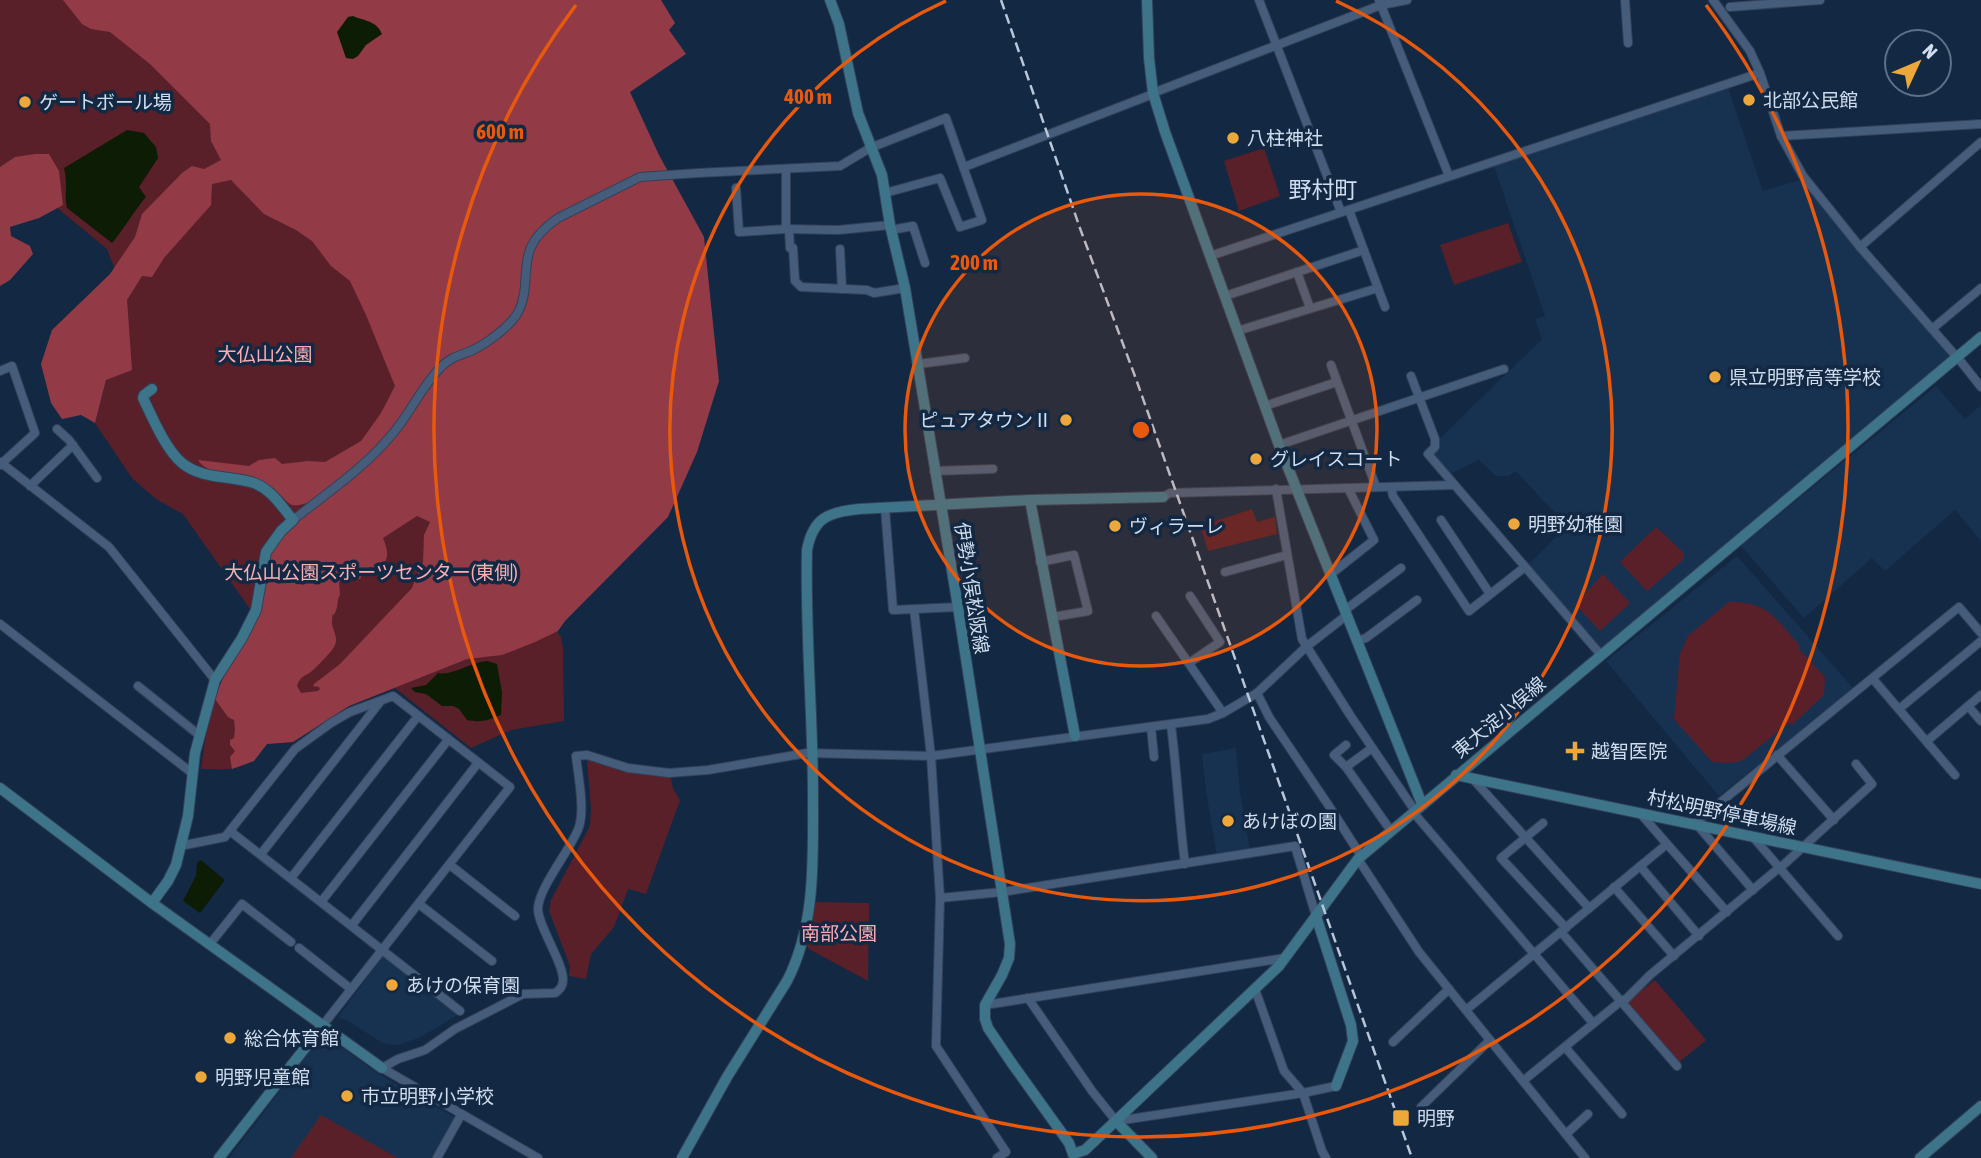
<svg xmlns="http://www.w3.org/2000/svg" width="1981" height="1158" viewBox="0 0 1981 1158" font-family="'Asap Condensed','Noto Sans JP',sans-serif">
  <rect width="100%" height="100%" fill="#132843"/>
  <g fill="#173251">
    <path d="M1728,88L1763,191L1800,180L1839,229L1950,353L1949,357L1601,648L1528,565L1567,526L1516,471L1509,476H1496L1479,460L1450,474L1432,453L1438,440L1542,339L1535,319L1545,316L1494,166Z"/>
    <path d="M1936,386L1965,419L1981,405V541L1955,510L1885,571L1872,558L1804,618L1741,546Z"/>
    <path d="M1737,556L1854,689L1719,796L1606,661Z"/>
    <path d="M1236,748L1240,792L1250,850L1217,856L1206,791L1202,754Z"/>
    <path d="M384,955L459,1014L421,1037L398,1045L382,1043L352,1023L338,1017Z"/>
    <path d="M330,1039L377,1073L456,1118L433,1158H229L318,1041Z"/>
  </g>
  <g fill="#5a2029">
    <path d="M0,0H102L166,69L372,298L554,628L561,637L563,649L564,721L511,730L471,748L395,688L349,706L293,742L267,744C246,771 234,770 201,769C205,740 209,708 221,682C231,660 247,641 257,619L183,514L156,499L132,478L95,423L127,300L107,249L55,206L15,158L0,167Z"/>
    <path d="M1264,148L1280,196L1239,211L1224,161Z"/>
    <path d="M1508,223L1522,262L1454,285L1440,245Z"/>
    <path d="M1252,509L1257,522L1275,517L1277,534L1208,551L1200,526Z"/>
    <path d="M1656,527L1684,553V559L1647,591L1620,562Z"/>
    <path d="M1603,574L1630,603L1600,631L1575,604Z"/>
    <path d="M1729,602C1769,602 1775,618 1800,646L1798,648L1825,677L1824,695L1792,725L1789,723L1786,725L1743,760C1733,764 1723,763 1712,762L1674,719L1680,654L1688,636Z"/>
    <path d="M587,760L626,772L630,770L671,778L673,789L680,800L646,894L628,889L614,927L591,954L586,979L569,976L570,966L549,911L551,900L590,826L591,809Z"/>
    <path d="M814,902L869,903L868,981L809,949L807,945Z"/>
    <path d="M1655,980L1706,1040L1678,1063L1627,1005L1628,1001Z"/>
    <path d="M321,1115L398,1158H291Z"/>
  </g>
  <g fill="#933a47" fill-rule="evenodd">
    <path d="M63,0H661L675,23L669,30L686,54L630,92L659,155L704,237L719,381L697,452L668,517L565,621L558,631L535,642L502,655L467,659L349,706L293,742L267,744L254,761L232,769L230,757L235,751L230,745V740L234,738L235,730L234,720L228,717L215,699C224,669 244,649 256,622C266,600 264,574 272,552C280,534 299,521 313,508L307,503C290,508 291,505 279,494C273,488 262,483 255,480C238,473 209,477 198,460L249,466L259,460L275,458L282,464L308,461L325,462L361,441L381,413L395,386L366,315L350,281L331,266L312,241L296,230L264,214L231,180L212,184L211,205L164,258L152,277L142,276L127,300L132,370L106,380L95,423L81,415L62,419L51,403L41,364L52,330L110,274L135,237L142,214L182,173L192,166L204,169L221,160L211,141L210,124L150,64L110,32L91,29L82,24ZM417,516L430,522L424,535L423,562L412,588L340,664L314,684L313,686L319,687L320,689L318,691L301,693L297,686C300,676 304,677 312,671C314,670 333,650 334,647C340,637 331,630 332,620C333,609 333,620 336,610C339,604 336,601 340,595L339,582C346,577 351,576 360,579L365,570L370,567L380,569C390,558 388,551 383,538Z"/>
    <path d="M35,154H49L59,171L63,205L39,218L10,227L11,236L30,246L33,254L10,280L0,286V167L15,157Z"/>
  </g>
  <g fill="#0d1c04">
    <path d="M353,16C365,21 377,21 382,34L366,45L358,56L353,59L346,58L337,32L348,17Z"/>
    <path d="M127,130L144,133L156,147L158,158L139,187L146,197C133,212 125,228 112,243L67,208C64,195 68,183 64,168Z"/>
    <path d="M487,661L497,664L502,692L501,715C489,720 480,723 467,720L459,709L453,706H442L426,694L415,692L411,688L426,685L438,673C453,676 471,662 487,661Z"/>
    <path d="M201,860L225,880L200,913L183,901L196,876L197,863Z"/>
  </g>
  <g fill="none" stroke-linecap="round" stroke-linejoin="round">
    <g stroke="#324158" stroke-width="10">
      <g id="street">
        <path d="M1259,0L1341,212"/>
        <path d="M1379,0L1449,176"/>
        <path d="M1625,0L1628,43"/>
        <path d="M1713,0L1750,51L1760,73L1781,136L1803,176L1860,247L1962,363L1981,387"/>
        <path d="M1730,7L1820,0"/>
        <path d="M1153,93L1381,5L1407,0"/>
        <path d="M1781,136L1981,124"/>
        <path d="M964,167L1148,96L1154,95"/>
        <path d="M736,188L739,232L786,229V170"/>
        <path d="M1349,210L1385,307"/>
        <path d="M786,229L838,230L890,225"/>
        <path d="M789,229L790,248H793L795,281L801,287L867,290L874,293L905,288"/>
        <path d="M891,230L913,226L925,263"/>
        <path d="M1860,247L1981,142"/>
        <path d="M840,249L842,289"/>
        <path d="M1210,256L1760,73"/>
        <path d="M1297,272L1310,308"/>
        <path d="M1225,296L1364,250"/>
        <path d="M1932,329L1981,288"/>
        <path d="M1237,331L1378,288"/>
        <path d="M918,364L965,358"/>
        <path d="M1331,365L1376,487"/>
        <path d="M0,371L12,366L35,433L0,465"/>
        <path d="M1411,376L1435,439V447L1428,454L1601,655"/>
        <path d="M1265,406L1337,382"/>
        <path d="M57,429L69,440L97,478"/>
        <path d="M1279,445L1504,369"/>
        <path d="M0,462L109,547L215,680"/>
        <path d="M934,471L993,469"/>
        <path d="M30,486L73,445"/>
        <path d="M1391,487L1393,496L1469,611L1525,567"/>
        <path d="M1276,489L1302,639L1350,715L1415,811"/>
        <path d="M1163,497L1170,493L1454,485"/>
        <path d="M885,508L893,610L958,607"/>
        <path d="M293,520C327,493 366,467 394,432C411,412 422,386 441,367C450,357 462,355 473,350C486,344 507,328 515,317C522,308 524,297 525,286C527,252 528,239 558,218L640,177L698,173L840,166L870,148L946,118L982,220L960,227L940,178L885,193"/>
        <path d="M1441,520L1490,594"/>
        <path d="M1040,562L1074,555L1088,611L1053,617"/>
        <path d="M1225,572L1287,555"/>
        <path d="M1331,574L1374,540L1348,488"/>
        <path d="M914,609L931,756L940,898L936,1046L1006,1152L997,1158"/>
        <path d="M1345,610L1401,568"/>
        <path d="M1156,616L1223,713"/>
        <path d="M0,624L192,773"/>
        <path d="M1357,641L1366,638L1417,600"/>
        <path d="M1189,663L1220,642L1190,596"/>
        <path d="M1873,679L1955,775"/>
        <path d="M138,686L199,735"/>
        <path d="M1257,693L1269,717L1333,812L1361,856"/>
        <path d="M1968,706L1981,721"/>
        <path d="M1899,709L1981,641"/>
        <path d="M1171,725C1177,772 1179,817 1185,864"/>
        <path d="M1151,727L1154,757"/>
        <path d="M1927,741L1981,695"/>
        <path d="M1372,748L1346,767L1391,831"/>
        <path d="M1777,755L1834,820"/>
        <path d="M1346,767L1334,755L1346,745"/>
        <path d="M1473,779L1589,908"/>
        <path d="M1413,812L1593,1023"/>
        <path d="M1543,823L1501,858L1566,928"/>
        <path d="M1694,824L1959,607L1981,633"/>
        <path d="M1698,826L1753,890"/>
        <path d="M230,831L460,1011"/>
        <path d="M1753,837L1838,936"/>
        <path d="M1667,844L1727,912"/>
        <path d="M180,846L225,837L295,749L331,723L350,712L393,696L510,787L323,1025"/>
        <path d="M261,854L380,702"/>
        <path d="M1358,859L1419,952L1585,1158"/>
        <path d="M450,865L515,916"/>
        <path d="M1640,866L1699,936"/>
        <path d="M1780,868L1872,784L1856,764"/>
        <path d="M291,878L418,716"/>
        <path d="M1614,887L1674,956"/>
        <path d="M940,898L1002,892L1295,846L1316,916"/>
        <path d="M321,902L448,740"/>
        <path d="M419,904L492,961"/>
        <path d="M352,925L478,763"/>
        <path d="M1561,932L1677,1066"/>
        <path d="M210,944L242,904L291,942"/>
        <path d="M299,948L351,989"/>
        <path d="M1255,989L1284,1071L1303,1093L1322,1151L1326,1158"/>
        <path d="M1028,998L1092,1091L1116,1121L1303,1093L1336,1086"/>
        <path d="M985,1005L1285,958"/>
        <path d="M1466,1010L1667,844L1640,813"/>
        <path d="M1393,1042L1449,989"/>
        <path d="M1565,1047L1622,1114"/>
        <path d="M1523,1081L1621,1001L1626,999L1650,975L1780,867"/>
        <path d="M1421,1107L1490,1040"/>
        <path d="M1566,1134L1588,1114"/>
        <path d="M437,1158L461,1115"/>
        <path d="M538,1158L382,1068L398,1059L425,1050L455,1029L523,994L555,993C558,991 561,989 562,985C569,970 538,928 538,909C538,888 572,848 579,827C585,808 578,775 576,756L587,755L628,768L669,773L708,770L807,753L931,756L1208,719L1223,713L1257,693L1306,647L1347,615"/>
      </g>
    </g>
    <g stroke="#324158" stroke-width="12">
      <g id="secondary">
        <path d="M830,0L839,24L858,113L882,175L890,225L905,288L958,607L1010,944L1009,958L1002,975L985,1005V1019L988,1028L1011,1062L1069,1143L1073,1154"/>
        <path d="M1147,0L1149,58L1153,93L1165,132L1279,445L1422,804"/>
        <path d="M1030,500L1075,736"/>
        <path d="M1456,775L1981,884"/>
        <path d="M0,788L152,903L382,1068"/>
        <path d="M152,903L168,881L176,865L188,816L195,753L215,680L242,638L256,610L266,552L281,531L293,520C282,507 272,490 254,483C230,475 203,480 182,463C166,450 152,417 143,398L144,395L152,389"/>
        <path d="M1316,916L1351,1025L1353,1041L1336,1086"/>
        <path d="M1116,1121L1152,1158"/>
        <path d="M1073,1154L1085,1150L1279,966L1358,859L1981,337"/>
        <path d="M219,1158L323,1025"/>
        <path d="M682,1158L727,1077L787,981C816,925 813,858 813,797C813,715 805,632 807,550C813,518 828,512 859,509L1030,500L1163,497"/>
        <path d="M1920,1158L1981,1106"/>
      </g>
    </g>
    <use href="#street" stroke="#455d7b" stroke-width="8"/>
    <use href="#secondary" stroke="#3e7489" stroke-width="10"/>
    <path stroke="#b9c7da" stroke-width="2.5" stroke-dasharray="10 5" stroke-linecap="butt" d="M1001,0L1081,231L1136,379L1412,1158"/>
  </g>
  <circle cx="1141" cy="430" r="236" fill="#e8590c" fill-opacity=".12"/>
  <g fill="none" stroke="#e8590c" stroke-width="3.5">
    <circle cx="1141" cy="430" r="236"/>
    <path d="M1336 1A471 471 0 1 1 946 1"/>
    <path d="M1706 5A707 707 0 1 1 576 5"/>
  </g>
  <g fill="#eda83c" stroke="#132843" stroke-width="2.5">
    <circle cx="1749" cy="100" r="7"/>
    <circle cx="25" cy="102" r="7"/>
    <circle cx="1233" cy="138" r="7"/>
    <circle cx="1715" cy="377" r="7"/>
    <circle cx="1066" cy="420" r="7"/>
    <circle cx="1256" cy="459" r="7"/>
    <circle cx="1514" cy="524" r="7"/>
    <circle cx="1115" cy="526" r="7"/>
    <path d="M1571.5 740.5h7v7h7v7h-7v7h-7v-7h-7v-7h7z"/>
    <circle cx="1228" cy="821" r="7"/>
    <circle cx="392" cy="985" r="7"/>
    <circle cx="230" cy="1038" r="7"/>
    <circle cx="201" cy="1077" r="7"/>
    <circle cx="347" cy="1096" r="7"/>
    <rect x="1392" y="1109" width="18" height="18" rx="3.5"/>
  </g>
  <g text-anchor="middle" stroke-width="7" stroke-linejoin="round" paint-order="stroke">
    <g font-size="19" fill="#cfddee" stroke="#132843" text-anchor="start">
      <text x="1763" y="107">北部公民館</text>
      <text x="39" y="109">ゲートボール場</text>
      <text x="1247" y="145">八柱神社</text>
      <text x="1729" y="384">県立明野高等学校</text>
      <text x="1052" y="427" text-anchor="end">ピュアタウンⅡ</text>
      <text x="1270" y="466">グレイスコート</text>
      <text x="1528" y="531">明野幼稚園</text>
      <text x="1129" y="533">ヴィラーレ</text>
      <text x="1591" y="758">越智医院</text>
      <text x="1242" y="828">あけぼの園</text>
      <text x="406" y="992">あけの保育園</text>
      <text x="244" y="1045">総合体育館</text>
      <text x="215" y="1084">明野児童館</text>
      <text x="361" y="1103">市立明野小学校</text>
      <text x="1417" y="1125">明野</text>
    </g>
    <g font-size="19" fill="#fbaeb4" stroke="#132843">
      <text x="265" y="361">大仏山公園</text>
      <text x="371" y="579">大仏山公園スポーツセンター(東側)</text>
      <text x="839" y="940">南部公園</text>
    </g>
    <g font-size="19" fill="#cfddee" stroke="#132843">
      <text transform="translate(972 588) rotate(81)" y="7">伊勢小俣松阪線</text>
      <text transform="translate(1499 717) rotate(-40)" y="7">東大淀小俣線</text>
      <text transform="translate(1722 812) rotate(12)" y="7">村松明野停車場線</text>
    </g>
    <g font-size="23" fill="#cfddee" stroke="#132843">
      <text x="1323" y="198">野村町</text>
    </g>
  </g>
  <circle cx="1141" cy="430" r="10" fill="#e8590c" stroke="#132843" stroke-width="3.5"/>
  <g font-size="21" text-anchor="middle" font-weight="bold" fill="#e8590c" stroke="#132843" stroke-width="7" stroke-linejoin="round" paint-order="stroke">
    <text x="808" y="104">400 m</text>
    <text x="500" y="139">600 m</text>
    <text x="974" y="270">200 m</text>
  </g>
  <g transform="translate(1918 63) rotate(46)"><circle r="33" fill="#132843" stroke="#5e7087" stroke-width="2"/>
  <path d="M0-5L12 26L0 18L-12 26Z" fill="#eda83c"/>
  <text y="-10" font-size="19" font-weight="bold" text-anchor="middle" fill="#cfddee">N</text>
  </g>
</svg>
